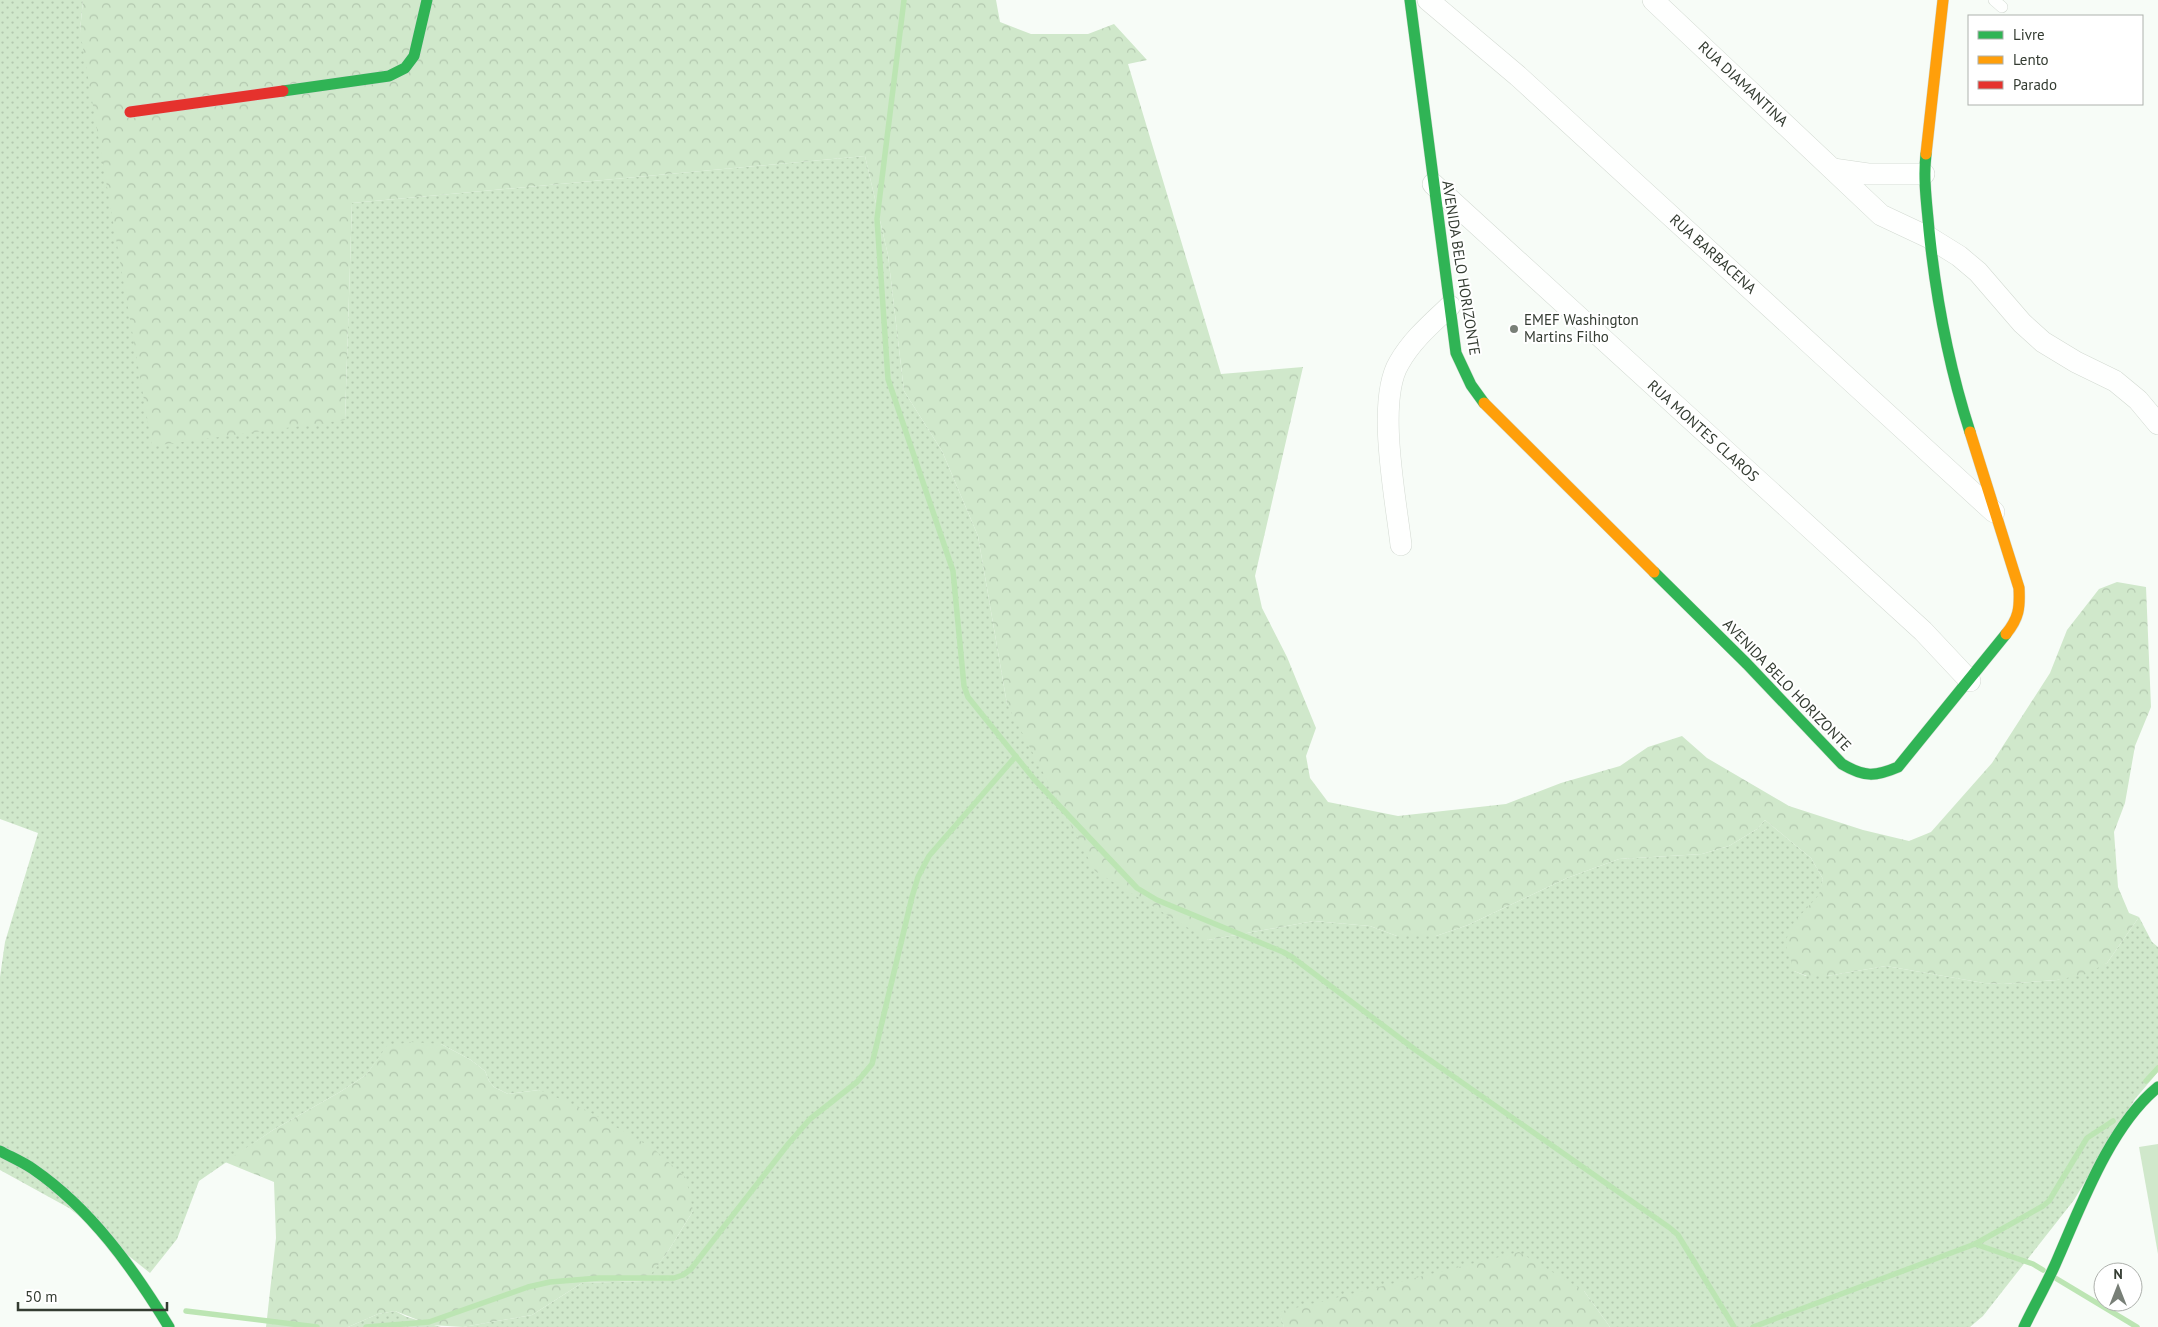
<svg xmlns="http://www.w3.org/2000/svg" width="2158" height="1327" viewBox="0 0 2158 1327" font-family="'PT Sans',sans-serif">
  <defs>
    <pattern id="grass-dots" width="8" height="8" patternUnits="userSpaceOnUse" patternTransform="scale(1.25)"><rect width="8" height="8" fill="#d0e8cb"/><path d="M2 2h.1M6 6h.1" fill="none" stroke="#b3c8af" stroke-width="1.8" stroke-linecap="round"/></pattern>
    <pattern id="forest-crowns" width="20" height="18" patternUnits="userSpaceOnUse" patternTransform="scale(1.25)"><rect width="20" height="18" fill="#d0e8cb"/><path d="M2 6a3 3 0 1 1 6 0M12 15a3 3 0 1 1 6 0" fill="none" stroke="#b3c8af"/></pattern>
  </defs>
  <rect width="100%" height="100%" fill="#f7fcf7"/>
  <g fill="url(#grass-dots)">
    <path d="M0,0H83L80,31L345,420L352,203L865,156L888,255L904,391L942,451L978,536L1007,704L1208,940L1314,921L1370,926L1397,936H1436L1468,925L1567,878L1619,859L1702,854L1729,846L1757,829L1765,820L1811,858L1823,879L1820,895L1794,971L1806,976H1827L1886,966L1984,983L2003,984L2057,980L2107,963L2139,917L2152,942L2158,947V1072L2135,1099L2074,1200L1983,1316L1970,1327H1610L1584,1291L1280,1313L1284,1327H463L532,1315L582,1283L645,1281L667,1253L693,1211L539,1090L508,1094L494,1087L489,1081L485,1071L471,1060L441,1044L387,1047L366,1075L340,1092L273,1130L199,1181L177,1239L150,1273L69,1208L0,1170V977L5,942L38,833L0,819Z"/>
    <path d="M395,1311L407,1317L441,1327H348L378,1314Z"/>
  </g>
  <g fill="url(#forest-crowns)">
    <path d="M83,0H996L1000,22L1031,34H1088L1114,24L1147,60L1128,64L1221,374L1303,367L1255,576L1262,608L1287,657L1316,728L1306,756L1310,778L1328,802L1398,816L1506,804L1561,783L1620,766L1648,747L1682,736L1707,758L1789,806L1863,830L1909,841L1931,832L1992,763L2050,673L2067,630L2099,589L2117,582L2146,587L2151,707L2135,746L2125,803L2114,832L2118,887L2129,913L2139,917L2107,963L2086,974L2057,980L2003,984L1984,983L1886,966L1827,976H1807L1794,971L1785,942L1794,922L1819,895L1823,879L1811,858L1765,820L1757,829L1729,846L1702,854L1619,859L1567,878L1468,925L1436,936H1397L1370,926L1314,921L1208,940L1095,871L1007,704L978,536L942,451L904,391L888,255L865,156L352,203L345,420L152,446L80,31Z"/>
    <path d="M411,1042L441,1044L471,1060L485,1071L489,1081L494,1087L508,1094L539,1090L588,1111L654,1149L686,1178L693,1211L667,1253L646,1281L582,1283L532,1315L463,1327L431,1325L395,1311L378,1314L348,1327H266L276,1238L274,1182L225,1162L273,1130L340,1092L366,1075L387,1046Z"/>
    <path d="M1519,1252L1584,1291L1610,1327H1284L1279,1312Z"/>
  </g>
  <path fill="#d0e8cb" d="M2158,1144V1254L2139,1147Z"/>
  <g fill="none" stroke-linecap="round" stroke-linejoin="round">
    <g stroke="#bce5b3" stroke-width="5.5">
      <path d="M904,0L877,219L888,379L953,571L964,686L968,697L1034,779L1137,888L1157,900L1283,952L1292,957L1417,1051L1670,1228L1678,1235L1734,1327"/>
      <path d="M2146,1081L2158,1068"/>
      <path d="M1975,1244L2033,1264L2043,1270"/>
      <path d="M2057,1279L2137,1327"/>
      <path d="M186,1311L317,1327"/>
      <path d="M366,1327L429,1322L528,1287L550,1282L599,1278H674L683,1275L691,1269L789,1143L810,1119L857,1082L872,1064L912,897L918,877L929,856L1016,756"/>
      <path d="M1753,1327L1975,1244L2043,1206L2049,1201L2087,1138L2113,1121"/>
    </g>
    <g stroke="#d3dad2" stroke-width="12">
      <path id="lane" d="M1994,0L2002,7"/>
    </g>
    <g stroke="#d3dad2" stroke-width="22">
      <g id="street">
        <path d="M1428,0L1518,76L1994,512"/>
        <path d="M1653,0L1881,215L1930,238L1959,256L1978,272L2022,323L2043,342L2076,362L2115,381L2138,400L2158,424"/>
        <path d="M1833,169L1868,174H1924"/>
        <path d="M1433,184L1923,631L1970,681"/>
        <path d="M1401,545C1396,500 1376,401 1399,363C1412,340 1431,324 1450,306"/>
      </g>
    </g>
    <g stroke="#d3dad2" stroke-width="12">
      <g id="fast">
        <path d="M1410,0L1456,353L1471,385L1484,403"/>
        <path d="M283,91L389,76L405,68L414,56L427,0"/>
        <path d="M1926,154C1923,180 1927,205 1929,230C1936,299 1949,367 1970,432"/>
        <path d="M1654,572L1747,664L1842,764C1864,777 1875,777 1898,767L2006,634"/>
        <path d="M0,1151C11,1157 23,1162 33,1169C91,1209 133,1268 169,1327"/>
        <path d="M2024,1327C2035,1304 2048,1282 2058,1258C2082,1203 2111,1125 2158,1087"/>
      </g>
    </g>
    <g stroke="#d3dad2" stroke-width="12">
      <g id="slow">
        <path d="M1926,154L1943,0"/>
        <path d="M1484,403L1654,572"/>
        <path d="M1970,432L2019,588C2020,608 2019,618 2006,634"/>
      </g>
    </g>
    <g stroke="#d3dad2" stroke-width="12">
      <path id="jam" d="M130,112L283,91"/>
    </g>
    <use href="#lane" stroke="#fefffe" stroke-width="11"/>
    <use href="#street" stroke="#fefffe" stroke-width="21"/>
    <use href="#fast" stroke="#30b455" stroke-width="11"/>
    <use href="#slow" stroke="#ff9f0a" stroke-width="11"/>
    <use href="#jam" stroke="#e5322d" stroke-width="11"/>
  </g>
  <circle fill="#787f77" stroke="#fff" stroke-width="2" cx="1514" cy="329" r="5"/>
  <g text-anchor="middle" stroke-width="4" stroke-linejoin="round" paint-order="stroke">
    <g font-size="15" fill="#343c32" stroke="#fff">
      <text transform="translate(1743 84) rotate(43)" y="5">RUA DIAMANTINA</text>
      <text transform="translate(1713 254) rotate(42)" y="5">RUA BARBACENA</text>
      <text transform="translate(1461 268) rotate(81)" y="5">AVENIDA BELO HORIZONTE</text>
      <text transform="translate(1703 431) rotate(42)" y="5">RUA MONTES CLAROS</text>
      <text transform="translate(1787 685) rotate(46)" y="5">AVENIDA BELO HORIZONTE</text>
    </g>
    <g font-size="15" fill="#343c32" stroke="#fff" text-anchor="start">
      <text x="1524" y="325">EMEF Washington<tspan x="1524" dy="17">Martins Filho</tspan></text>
    </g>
  </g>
  <rect x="1968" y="15" width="175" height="90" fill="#ffffff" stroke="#aeb1ad"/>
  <rect x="1978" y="31" width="25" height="8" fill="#30b455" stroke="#aeb1ad"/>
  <text x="2013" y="40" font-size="15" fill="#343c32">Livre</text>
  <rect x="1978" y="56" width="25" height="8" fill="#ff9f0a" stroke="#aeb1ad"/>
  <text x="2013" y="65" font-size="15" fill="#343c32">Lento</text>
  <rect x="1978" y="81" width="25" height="8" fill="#e5322d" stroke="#aeb1ad"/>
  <text x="2013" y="90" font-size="15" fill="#343c32">Parado</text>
  <g transform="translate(2118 1287)"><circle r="24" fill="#ffffff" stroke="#aeb1ad"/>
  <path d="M0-4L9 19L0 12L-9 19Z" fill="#787f77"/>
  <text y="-8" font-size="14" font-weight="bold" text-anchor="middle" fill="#343c32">N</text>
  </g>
  <path d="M18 1302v8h149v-8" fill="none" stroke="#343c32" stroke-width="2.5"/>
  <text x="25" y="1302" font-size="15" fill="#343c32" stroke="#ffffff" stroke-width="4" paint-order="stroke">50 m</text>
</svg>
